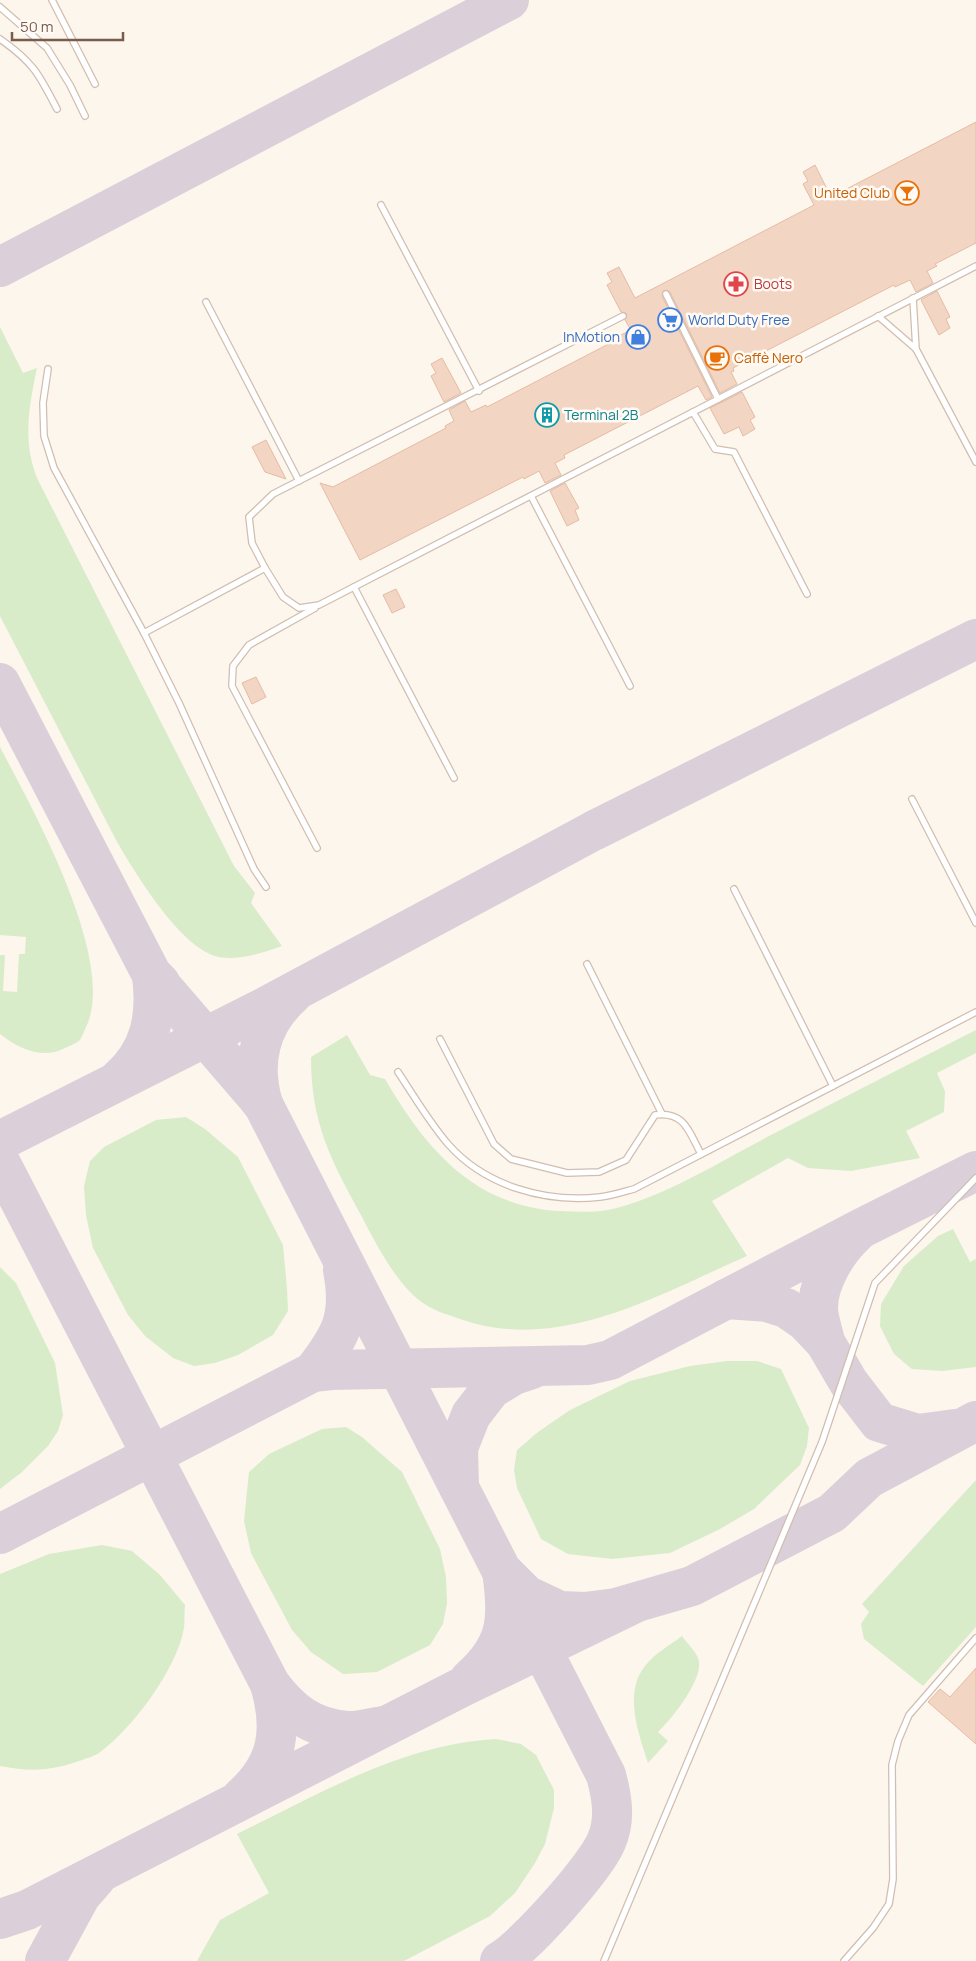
<svg xmlns="http://www.w3.org/2000/svg" width="976" height="1961" viewBox="0 0 976 1961" font-family="Manrope,sans-serif">
  <rect width="100%" height="100%" fill="#fdf6ec"/>
  <g fill="#d8ecc9">
    <path d="M0,327L23,373L37,368C29,406 22,443 38,480L234,866L255,893L251,903L282,946C264,953 234,962 215,956C178,944 135,873 116,840L0,616Z"/>
    <path d="M0,747C32,808 118,961 86,1027C84,1031 82,1038 79,1041C75,1044 69,1046 65,1048C43,1060 19,1049 0,1034V955H5L3,991L17,992L19,954H25L26,937L0,935Z"/>
    <path d="M976,1030V1053L937,1073L945,1091L944,1112L906,1131L920,1158L851,1171L808,1168L788,1158L712,1201L747,1256C658,1295 559,1354 460,1319C446,1314 431,1310 419,1300C395,1281 376,1244 362,1217C331,1160 311,1124 311,1057L347,1035L370,1075L385,1079C426,1149 474,1207 561,1211C579,1212 599,1213 617,1208C669,1194 723,1160 771,1135C839,1100 907,1065 976,1030Z"/>
    <path d="M186,1117L205,1129L238,1157L283,1245L287,1289L288,1311L273,1335L238,1355L215,1363L194,1366L173,1358L145,1336L128,1315L93,1248L86,1215L84,1186L90,1161L104,1147L156,1120Z"/>
    <path d="M953,1229L970,1262L976,1259V1367L942,1371L912,1369L894,1354L880,1326L881,1304L904,1266L938,1236Z"/>
    <path d="M0,1267L16,1283L55,1363L63,1415L58,1431L48,1446L22,1472L0,1489Z"/>
    <path d="M727,1361H757L781,1369L809,1428L807,1446L800,1465L754,1509L720,1529L670,1553L612,1559L568,1554L541,1539L517,1488L514,1470L517,1450L538,1432L570,1410L630,1381L690,1366Z"/>
    <path d="M346,1427L362,1437L402,1472L440,1549L446,1577L447,1603L443,1624L430,1645L377,1672L343,1674L311,1652L292,1630L251,1553L244,1521L249,1472L269,1454L322,1429Z"/>
    <path d="M976,1480V1627L923,1686L864,1639L861,1624L869,1612L862,1604Z"/>
    <path d="M102,1545L132,1551L160,1575L185,1605C184,1613 185,1621 184,1628C177,1669 132,1729 99,1753C95,1756 87,1758 82,1760C52,1771 31,1772 0,1766V1574L49,1554Z"/>
    <path d="M682,1636C687,1643 695,1651 698,1658C706,1677 671,1720 658,1732L668,1741L648,1763C639,1734 623,1693 645,1666C654,1654 670,1645 682,1636Z"/>
    <path d="M496,1739L521,1744L536,1755L554,1790V1808L545,1844L535,1863L515,1893L490,1916L404,1961H197L220,1920L269,1893L237,1834C319,1794 403,1744 496,1739Z"/>
  </g>
  <g fill="none" stroke-linecap="round" stroke-linejoin="round">
    <g stroke="#dbcfda" stroke-width="40">
      <path d="M0,267L509,0"/>
      <path d="M0,683L152,975L263,1104L606,1775C612,1797 616,1820 606,1842C595,1868 524,1948 500,1961"/>
      <path d="M119,1079C151,1051 157,1016 152,975L160,983"/>
      <path d="M261,1102L263,1104C251,1064 259,1024 292,995"/>
      <path d="M0,1141L263,1008L593,831L976,639"/>
      <path d="M0,1162L270,1684C290,1711 311,1728 347,1731C359,1732 373,1727 385,1726"/>
      <path d="M726,1299L767,1302L786,1308L805,1321L825,1342L849,1383L879,1422L918,1434L955,1429"/>
      <path d="M825,1342C823,1332 819,1321 818,1310C817,1283 836,1252 855,1234"/>
      <path d="M313,1372C341,1336 352,1317 343,1270"/>
      <path d="M459,1487L458,1448L471,1415L491,1389L514,1375L532,1369"/>
      <path d="M0,1534L313,1372L331,1370L588,1365L610,1360L862,1228L976,1171"/>
      <path d="M470,1679C508,1646 509,1618 502,1571L526,1595L560,1611L585,1612L616,1608L692,1586L832,1513L869,1478L976,1421"/>
      <path d="M242,1797C279,1764 283,1729 270,1684"/>
      <path d="M0,1919L27,1910L462,1687L635,1603"/>
      <path d="M45,1961L81,1895L96,1878"/>
    </g>
  </g>
  <g fill="#f3d5c3" stroke="#e6bba3">
    <path d="M976,122V243L935,264L937,266L927,271L933,283L916,292L910,280L895,287L894,285L733,368L734,371L731,372L737,384L720,393L670,292L664,290L662,296L712,397L706,400L698,386L564,455L565,458L555,463L561,475L545,483L539,471L524,479L523,477L360,560L320,483L333,487L446,428L445,426L454,421L449,410L465,401L471,412L486,405L487,407L622,337L621,335L631,330L625,320L627,314L621,312L607,285L612,282L607,273L619,267L635,298L814,205L803,184L808,181L803,172L815,165L831,197Z"/>
    <path d="M937,291L950,317L946,319L950,328L939,335L921,300Z"/>
    <path d="M442,358L461,393L444,402L431,376L436,373L431,364Z"/>
    <path d="M742,392L755,417L750,420L755,429L743,436L739,427L724,434L710,408Z"/>
    <path d="M266,440L286,479L265,472L252,447Z"/>
    <path d="M565,483L579,508L575,510L579,520L567,526L550,491Z"/>
    <path d="M396,589L405,607L392,613L383,595Z"/>
    <path d="M256,677L266,697L252,704L242,683Z"/>
    <path d="M976,1668V1744L928,1702L940,1689L950,1697Z"/>
  </g>
  <g fill="none" stroke-linecap="round" stroke-linejoin="round">
    <g stroke="#d1beb0" stroke-width="8">
      <g id="lane">
        <path d="M52,0L95,84"/>
        <path d="M0,7L47,48L70,85L85,116"/>
        <path d="M0,39C33,62 39,74 57,109"/>
        <path d="M381,205L479,391"/>
        <path d="M666,294L718,399"/>
        <path d="M206,302L299,481"/>
        <path d="M623,316L273,494L249,517L252,543L265,568L283,597L299,608L319,605L976,266"/>
        <path d="M878,316L916,349L913,298"/>
        <path d="M916,349L976,462"/>
        <path d="M48,369L43,403L44,436L54,468L144,633L179,703L254,869L266,887"/>
        <path d="M693,412L715,449L734,452L807,594"/>
        <path d="M531,496L630,686"/>
        <path d="M354,587L454,778"/>
        <path d="M315,608L249,645L233,666L232,686L317,848"/>
        <path d="M144,633L265,568"/>
        <path d="M912,799L976,923"/>
        <path d="M734,889L833,1086"/>
        <path d="M587,964L662,1114"/>
        <path d="M440,1039L494,1144L511,1159L567,1173L599,1172L626,1160L655,1115C685,1111 689,1132 701,1154"/>
        <path d="M398,1072C414,1096 429,1122 448,1144C485,1186 545,1203 600,1197C611,1196 623,1192 634,1189L976,1012"/>
        <path d="M604,1961L822,1442L875,1283L976,1178"/>
        <path d="M844,1961L873,1928L889,1904L893,1879L892,1765L898,1741L909,1715L976,1638"/>
      </g>
    </g>
    <use href="#lane" stroke="#fff" stroke-width="5.5"/>
  </g>
  <defs>
    <g id="bar-ring" transform="scale(1.25)"><circle r="9.5" fill="#fffaf3" stroke="#e8710a" stroke-width="1.5"/><path d="M-6-5H6L.8 .8V4.5H3.5V6h-7V4.5H-.8V.8Z" fill="#e8710a"/></g>
    <g id="pharmacy-ring" transform="scale(1.25)"><circle r="9.5" fill="#fffaf3" stroke="#e0444e" stroke-width="1.5"/><path d="M-2-6h4v4h4v4h-4v4h-4v-4h-4v-4h4Z" fill="#e0444e"/></g>
    <g id="supermarket-ring" transform="scale(1.25)"><circle r="9.5" fill="#fffaf3" stroke="#3f7fe0" stroke-width="1.5"/><path d="M-6-5.5h2.5l.6 2H6L4.5 2H-2.5L-4.4-4H-6ZM-1.5 3.2a1.3 1.3 0 1 0 .1 0ZM3 3.2a1.3 1.3 0 1 0 .1 0Z" fill="#3f7fe0"/></g>
    <g id="shop-ring" transform="scale(1.25)"><circle r="9.5" fill="#fffaf3" stroke="#3f7fe0" stroke-width="1.5"/><path d="M-5-2.5h2.3a2.7 3.5 0 0 1 5.4 0H5L5.5 6h-11ZM-1.5-2.5h3a1.5 2.3 0 0 0-3 0Z" fill="#3f7fe0"/></g>
    <g id="cafe-ring" transform="scale(1.25)"><circle r="9.5" fill="#fffaf3" stroke="#e8710a" stroke-width="1.5"/><path d="M-5.5-4.5H6V0H3Q3 3.5 0 3.5H-2.5Q-5.5 3.5-5.5 0ZM3-3.2v2h1.7v-2ZM-6 4.5H4V6H-6Z" fill="#e8710a"/></g>
    <g id="building-ring" transform="scale(1.25)"><circle r="9.5" fill="#fffaf3" stroke="#0f9aa8" stroke-width="1.5"/><path d="M-4-6H4V6H1V3H-1V6H-4ZM-2.5-4.3h1.7v1.8h-1.7ZM.8-4.3h1.7v1.8H.8ZM-2.5-1h1.7V.8h-1.7ZM.8-1h1.7V.8H.8Z" fill="#0f9aa8"/></g>
  </defs>
  <g fill-rule="evenodd">
    <use href="#bar-ring" x="907" y="193"/>
    <use href="#pharmacy-ring" x="736" y="284"/>
    <use href="#supermarket-ring" x="670" y="320"/>
    <use href="#shop-ring" x="638" y="337"/>
    <use href="#cafe-ring" x="717" y="358"/>
    <use href="#building-ring" x="547" y="415"/>
  </g>
  <g text-anchor="middle" stroke-width="5" stroke-linejoin="round" paint-order="stroke">
    <g font-size="14" fill="#c56008" stroke="#fffaf3" text-anchor="end">
      <text x="890" y="198">United Club</text>
      <text x="734" y="363" text-anchor="start">Caffè Nero</text>
    </g>
    <g font-size="14" fill="#be3a42" stroke="#fffaf3" text-anchor="start">
      <text x="754" y="289">Boots</text>
    </g>
    <g font-size="14" fill="#366cbe" stroke="#fffaf3" text-anchor="start">
      <text x="688" y="325">World Duty Free</text>
      <text x="620" y="342" text-anchor="end">InMotion</text>
    </g>
    <g font-size="14" fill="#0d838f" stroke="#fffaf3" text-anchor="start">
      <text x="564" y="420">Terminal 2B</text>
    </g>
  </g>
  <path d="M12 32v8h111v-8" fill="none" stroke="#7a5c4d" stroke-width="2.5"/>
  <text x="20" y="32" font-size="15" fill="#7a5c4d" stroke="#fffaf3" stroke-width="4" paint-order="stroke">50 m</text>
</svg>
